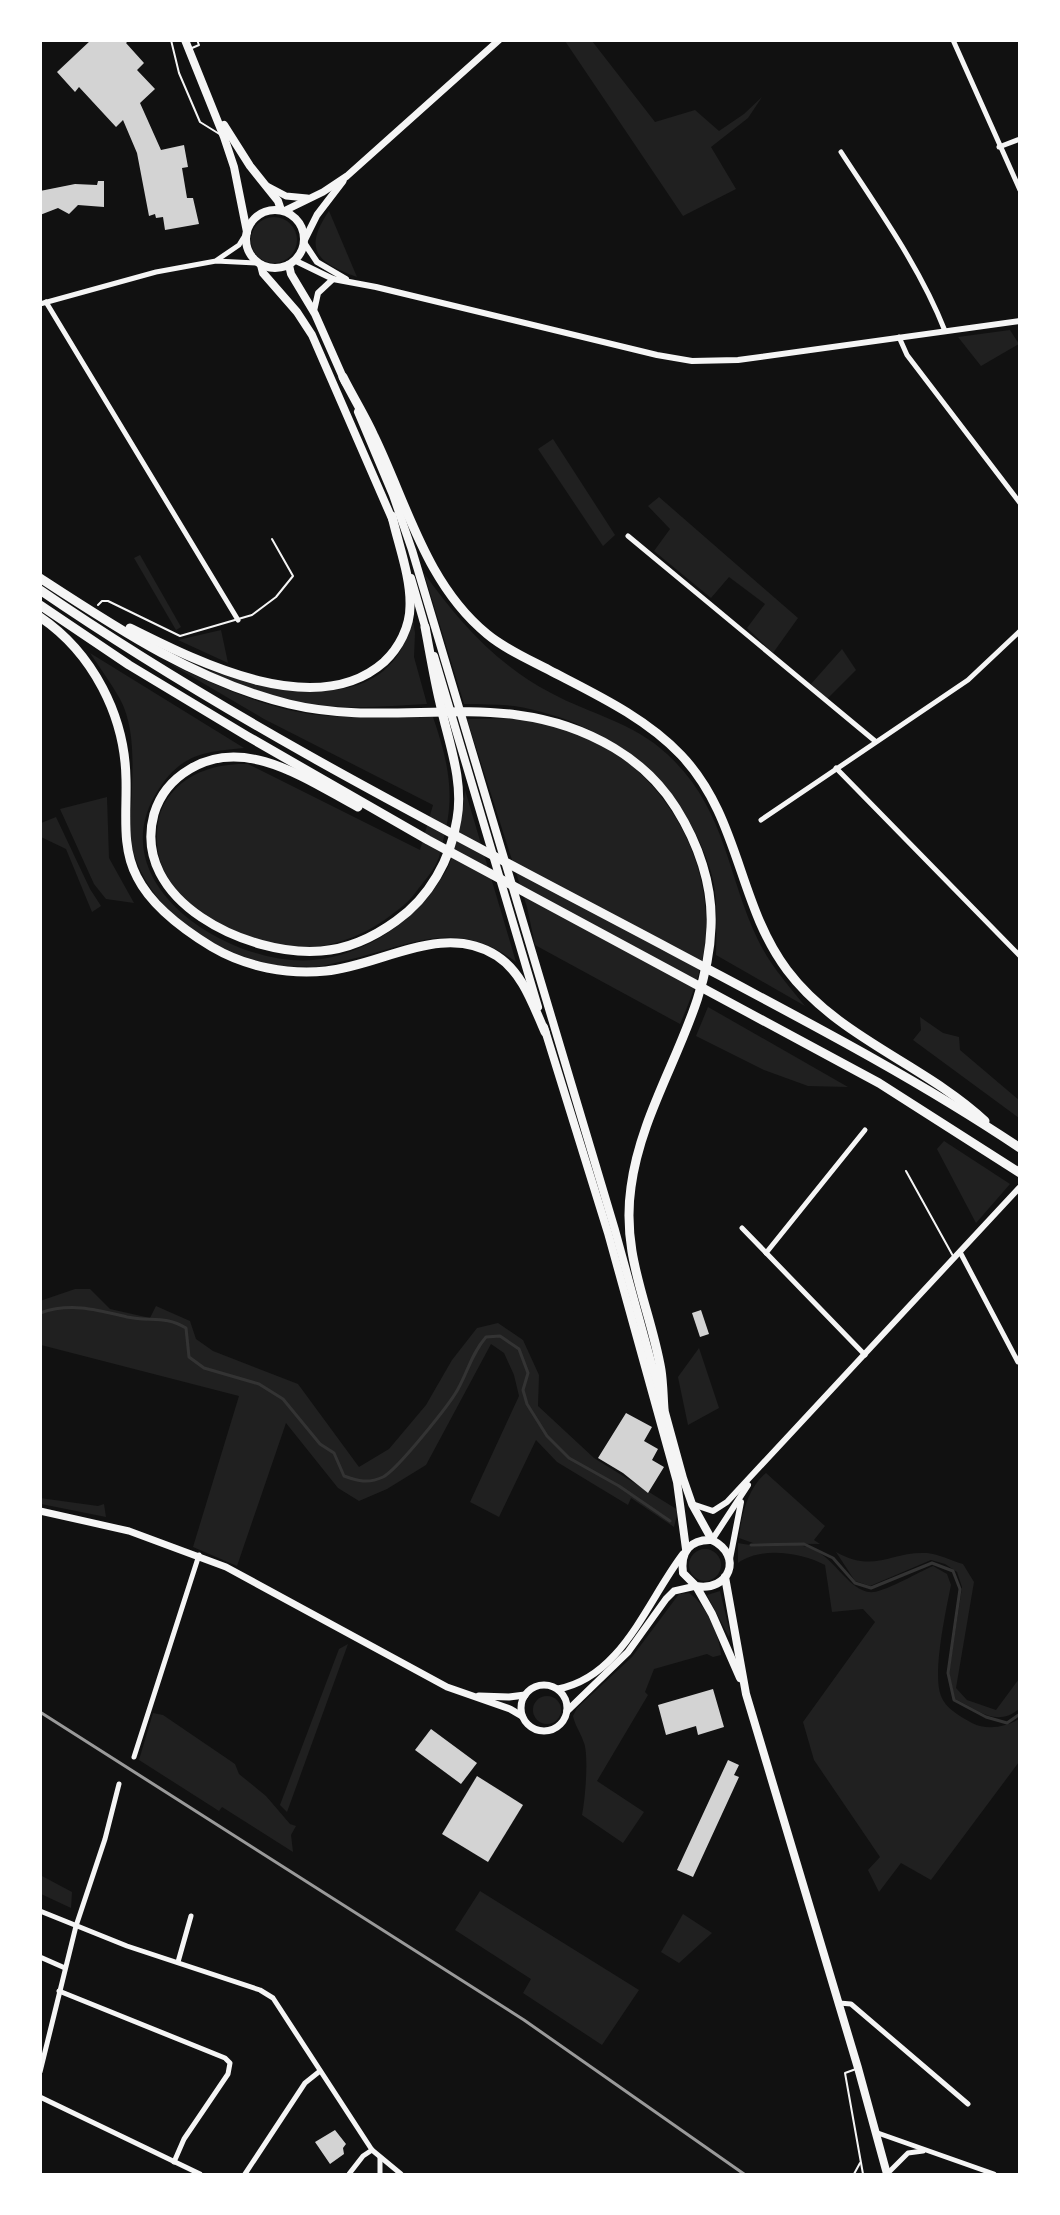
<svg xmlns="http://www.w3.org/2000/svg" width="1060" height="2215" viewBox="0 0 1060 2215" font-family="'Titillium Web',sans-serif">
  <rect width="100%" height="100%" fill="#111"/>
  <g fill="#202020">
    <path d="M565,41H592L655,122L695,110L719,131L744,114L762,97L748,118L711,147L736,189L683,216Z"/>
    <path d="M329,211L357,277C318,263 302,250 329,211Z"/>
    <circle cx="274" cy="240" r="23"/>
    <path d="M1010,330L1019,344L981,366L958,337Z"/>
    <path d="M553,439L615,535L603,546L538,449Z"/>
    <path d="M659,497L798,618L773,653L747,628L765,604L729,577L711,598L654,551L670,529L648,506Z"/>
    <path d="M140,555L181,627L176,630L134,558Z"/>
    <path d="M424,573C459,622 496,664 551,693C590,714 634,723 667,754C726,808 726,873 758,940C770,965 788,985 805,1006L716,955C716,927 719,897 710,869C682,779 606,721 514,706C498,704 481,705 464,704Z"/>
    <path d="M412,614L415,633L414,657L427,704C389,706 350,710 312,704C270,698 232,681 193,665C250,684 358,718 399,653C406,642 409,626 412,614Z"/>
    <path d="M221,630L228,663L178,640Z"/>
    <path d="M842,649L856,670L827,699L811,684Z"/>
    <path d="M90,653L244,748C200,752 178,755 154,797C104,888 233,967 313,960C368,955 420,918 447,869C457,849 463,812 465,790L516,962C456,917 412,945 348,960C336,962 324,967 312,967C302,966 290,967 280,966C218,956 151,914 133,851C127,831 132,809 132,788C133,759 134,725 120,699C111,683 100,668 90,653Z"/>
    <path d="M167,662C215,685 265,709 318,715C356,719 395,717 433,717C448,761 456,795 443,841C441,848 440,856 437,862C432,873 423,882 416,892C409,902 399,909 390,916C362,937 327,950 292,947C237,940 154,900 157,836C157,819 161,806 171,794C189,771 220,763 248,764L420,850L433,805L264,719Z"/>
    <path d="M519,718C544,723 571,729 594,740C668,778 717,867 704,950C700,976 690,1001 680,1024L535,945L527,907L467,719Z"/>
    <path d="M107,797L109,858L134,903L106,899L94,884L60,809Z"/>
    <path d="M56,817L90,889L101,906L92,912L66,849L41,837V823Z"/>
    <path d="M708,1007L848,1087L808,1086L764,1070L696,1036Z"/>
    <path d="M920,1017L943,1033L959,1037L960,1050L1019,1100V1118L913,1040L921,1030Z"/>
    <path d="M944,1141L1010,1184L976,1223L937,1149Z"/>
    <path d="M75,1289H90L110,1309L150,1318L156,1306L190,1321L196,1339L213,1351L298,1384L359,1467L389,1449L426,1405L452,1360L477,1328L498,1323L523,1340L539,1375L538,1406L594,1458L678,1510L674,1527L631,1498L628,1505L557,1462L536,1440L499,1517L470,1502L519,1396L514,1375L504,1353L491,1344L426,1465L387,1489L359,1501L338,1488L286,1423L237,1566L193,1547L239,1396L41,1345L40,1301Z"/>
    <path d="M699,1348L719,1408L688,1425L678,1377Z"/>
    <path d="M766,1473L825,1526L814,1540L820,1544L753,1543L739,1538C741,1516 748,1487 766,1473Z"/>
    <path d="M40,1498L98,1506L104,1504L106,1517L41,1504Z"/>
    <path d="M738,1543C760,1548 782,1542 803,1546C834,1551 848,1595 874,1592C888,1590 919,1572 933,1566L947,1574L951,1585C946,1610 932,1674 941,1696C945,1708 961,1717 972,1723C987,1731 1006,1727 1019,1719V1762L931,1880L901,1863L879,1892L868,1870L880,1857L814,1760L803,1722L875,1622L863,1609L832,1612L825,1565C802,1553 761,1546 738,1563Z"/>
    <circle cx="705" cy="1565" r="16"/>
    <path d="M836,1552C875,1574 890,1551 927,1553C939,1554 952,1561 963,1564L974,1582L956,1688L967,1700L996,1710L1019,1679V1709C997,1728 978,1710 955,1699L949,1673L962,1587L957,1572L945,1564L931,1560L870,1586L855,1581Z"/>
    <path d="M720,1591L730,1633L729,1637L707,1595Z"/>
    <path d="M689,1593C705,1603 720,1636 721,1655L713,1657L707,1654L654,1669L645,1692L648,1695L597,1781L644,1812L623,1843L582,1815C585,1801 589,1756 584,1743C581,1733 575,1726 573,1716L577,1708L632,1657L679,1594Z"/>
    <path d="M348,1644L287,1812L280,1805L339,1649Z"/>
    <circle cx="547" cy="1710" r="14"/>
    <path d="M153,1713L163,1715L235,1764L239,1774L266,1796L290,1824L296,1826L291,1835L293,1852L222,1807L219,1811L139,1760Z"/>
    <path d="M42,1876L72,1892L71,1908L41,1894Z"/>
    <path d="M480,1891L639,1990L602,2045L523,1993L531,1979L455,1930Z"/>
    <path d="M683,1914L712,1933L679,1963L661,1952Z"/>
  </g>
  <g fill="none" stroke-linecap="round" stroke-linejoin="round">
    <g stroke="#333" stroke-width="3">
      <path d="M40,1313C71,1302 98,1310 127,1317C150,1322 165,1315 186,1328L189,1357L204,1368L259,1384L283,1399L320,1444L334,1453L344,1476C358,1481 368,1484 383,1477C397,1470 450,1404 458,1389C468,1371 472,1353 486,1337L500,1336L519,1349L528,1373L523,1390L527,1404L547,1436L569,1458L619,1486L670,1521"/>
      <path d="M751,1545L804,1544L833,1558L855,1583L871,1588L932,1563L953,1571L960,1589L948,1673L954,1700L986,1717L1007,1723L1020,1714"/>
    </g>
  </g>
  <g fill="#d3d3d3">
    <path d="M91,40H129L126,43L144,63L137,70L155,89L140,103L161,150L184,145L188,167L182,168L187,198H193L199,224L165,230L163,217L156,218L155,214L149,216L137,153L123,120L116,127L79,87L75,92L57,72Z"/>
    <path d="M98,181H104V207L78,205L69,214L58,208L40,215V191L75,184L97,185Z"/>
    <path d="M701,1310L709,1334L700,1337L692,1313Z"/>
    <path d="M626,1413L652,1427L644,1441L658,1449L652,1460L664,1467L648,1493L623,1473L598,1458Z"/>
    <path d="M713,1689L724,1727L698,1735L696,1726L666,1735L658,1705Z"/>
    <path d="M431,1729L477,1763L461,1784L415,1750Z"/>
    <path d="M728,1760L739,1765L734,1775L739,1777L693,1877L677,1870Z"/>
    <path d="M477,1776L523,1805L488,1862L442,1834Z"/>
    <path d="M335,2130L346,2144L343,2148L344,2154L330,2164L315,2142Z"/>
  </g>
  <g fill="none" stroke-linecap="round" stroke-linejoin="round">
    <g stroke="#f5f5f5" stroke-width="2">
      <path d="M171,40L179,73L200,122L221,135"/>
      <path d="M192,48L199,45L197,40"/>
      <path d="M98,605L102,601H108L180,636L252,615L276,597L293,576L272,539"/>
      <path d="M906,1171L953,1256"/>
      <path d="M856,2069L845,2073L863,2174"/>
      <path d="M854,2174L860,2163"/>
    </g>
    <g stroke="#f5f5f5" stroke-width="5">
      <path d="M953,40L1020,190"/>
      <path d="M999,147L1020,139"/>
      <path d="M841,152C878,209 920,267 945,331"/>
      <path d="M217,260L239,245L247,232"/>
      <path d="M46,302L238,620"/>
      <path d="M40,304L156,272L216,261L258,263"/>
      <path d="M899,337L907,355L1020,503"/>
      <path d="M628,536L875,741"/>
      <path d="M836,768L1020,956"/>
      <path d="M761,820L968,680L1020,631"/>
      <path d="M742,1228L865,1355"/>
      <path d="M960,1252L1018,1362"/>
      <path d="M766,1253L865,1130"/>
      <path d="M134,1757L199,1555"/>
      <path d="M40,1911L127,1946L260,1990L273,1998L372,2150L401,2174"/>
      <path d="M40,1957L65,1968"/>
      <path d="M178,1962L191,1916"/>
      <path d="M59,1991L225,2058L230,2063L228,2074L184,2139L174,2162"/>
      <path d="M839,2003L851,2004L968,2104"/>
      <path d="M40,2072L76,1926L105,1839L119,1784"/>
      <path d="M40,2097L200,2174"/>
      <path d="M875,2132L994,2174"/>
      <path d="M245,2174L305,2083L320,2071"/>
      <path d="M349,2174L363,2156L372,2150"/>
      <path d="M380,2174V2158"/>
      <path d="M887,2174L908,2153L923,2151"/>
    </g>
    <g stroke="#f5f5f5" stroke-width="6">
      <path d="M305,244L317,262L346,279"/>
      <path d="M296,261L333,279L376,287L657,355L692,361L738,360L1020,321"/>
      <path d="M314,311L318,293L333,279"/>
      <path d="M692,1504L713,1511L727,1502L1019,1188"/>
      <path d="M712,1540L748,1485"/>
      <path d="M730,1559L741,1502"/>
    </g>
    <g stroke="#f5f5f5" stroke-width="7">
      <path d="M267,186L286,196L307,198"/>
      <path d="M284,211L323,192L347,176L499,40"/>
      <path d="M305,239L317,215L343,181"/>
      <path d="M40,1511L129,1531L226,1567L447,1687L510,1709L522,1716"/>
      <circle cx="544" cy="1708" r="23"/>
      <path d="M558,1689C622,1677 647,1601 683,1554"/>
      <path d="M479,1696L509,1697L525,1695"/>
      <path d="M567,1711L628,1652L666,1599L674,1591L696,1586"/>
    </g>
    <g stroke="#f5f5f5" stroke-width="8">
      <path d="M185,40L224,137L234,167L247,232"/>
      <path d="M224,125L250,166L278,201L281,210"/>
      <circle cx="275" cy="239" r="29"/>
      <path d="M261,265L263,273L297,312L312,335L393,521"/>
      <path d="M289,265L291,274L315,314L345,382"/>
      <path d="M358,412L393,495L412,550L615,1230L683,1478L692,1504L712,1540"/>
      <path d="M411,578L426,630"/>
      <path d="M434,656L538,1007"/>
      <path d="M544,1027L608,1233L677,1482L686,1549"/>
      <path d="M725,1577L746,1694L858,2068L887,2174"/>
      <path d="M696,1586C729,1592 744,1556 712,1540C690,1539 680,1552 683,1573L696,1586L712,1614L740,1678"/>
    </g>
    <g stroke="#f5f5f5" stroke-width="9">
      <path d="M343,377C353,397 365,416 374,436C407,504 426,584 487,634C505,649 528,659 549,670C595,694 645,717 681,755C740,817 738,905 787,970C838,1038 924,1064 985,1121"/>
      <path d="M40,578C118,629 198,682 289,704C401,731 506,683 614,748C639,763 661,784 676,808C698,843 713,885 711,927C708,1020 643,1096 631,1187C621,1256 650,1306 661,1370C663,1383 663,1396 664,1409"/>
      <path d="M40,590C240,727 457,836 670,949C788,1012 908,1073 1020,1148"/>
      <path d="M40,605L129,665L247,736L428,840L879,1083L1020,1173"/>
      <path d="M40,617C93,653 125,716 126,779C127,812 121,847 137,877C152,907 184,930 212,947C246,967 288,975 326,971C381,966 443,921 497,956C523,973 533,1005 545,1032"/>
      <path d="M130,628C198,662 316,722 384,662C399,648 410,627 410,606C411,577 398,544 392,516"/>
      <path d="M358,807C309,781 246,735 190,769C173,779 160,794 154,814C130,901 249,957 321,951C348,949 374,937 396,921C429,898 451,859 457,819C464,780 448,741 440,703C434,678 430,653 425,627"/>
    </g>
    <path stroke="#9a9a9a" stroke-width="3" d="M40,1712L524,2020L744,2174"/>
  </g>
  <rect width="1060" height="2215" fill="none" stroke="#ffffff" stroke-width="84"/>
</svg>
